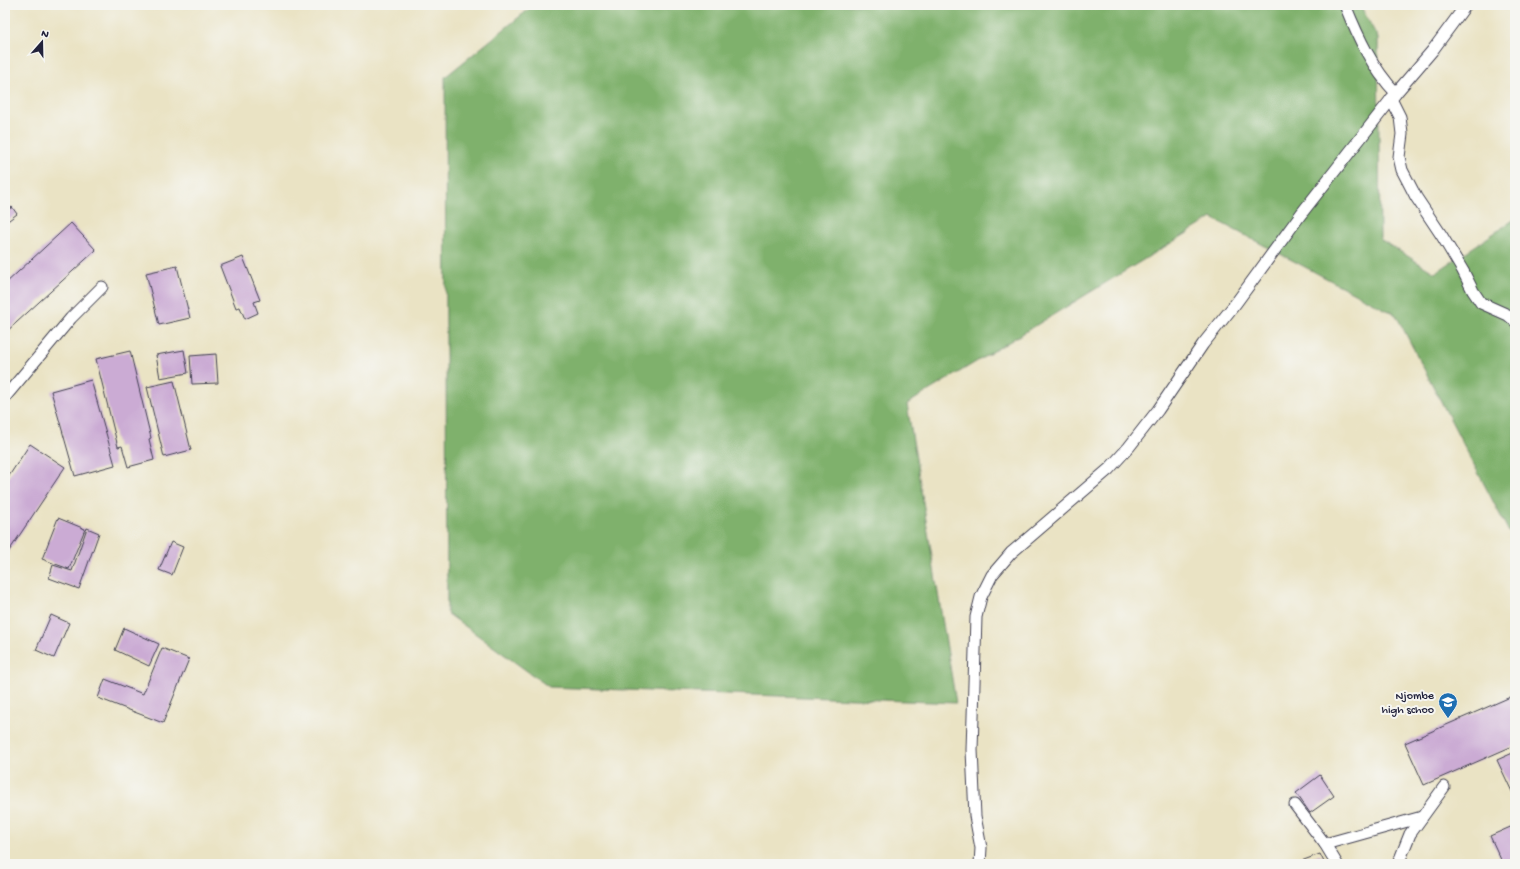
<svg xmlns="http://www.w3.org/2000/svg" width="1520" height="869" viewBox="0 0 1520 869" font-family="'Gochi Hand',sans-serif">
  <rect width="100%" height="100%" fill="#f6f6f2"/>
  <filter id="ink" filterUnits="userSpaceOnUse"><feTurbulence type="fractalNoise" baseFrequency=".025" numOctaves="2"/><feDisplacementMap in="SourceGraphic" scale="8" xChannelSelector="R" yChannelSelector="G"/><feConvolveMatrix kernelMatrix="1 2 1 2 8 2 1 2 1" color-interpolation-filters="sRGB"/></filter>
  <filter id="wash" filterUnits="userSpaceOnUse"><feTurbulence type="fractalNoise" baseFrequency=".012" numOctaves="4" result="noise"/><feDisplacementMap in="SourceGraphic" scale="16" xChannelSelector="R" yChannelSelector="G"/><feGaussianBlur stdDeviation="0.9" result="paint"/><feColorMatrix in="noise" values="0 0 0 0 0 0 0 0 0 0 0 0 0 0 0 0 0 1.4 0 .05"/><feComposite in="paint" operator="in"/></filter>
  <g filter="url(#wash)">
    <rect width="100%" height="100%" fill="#eae3c4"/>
    <path fill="#7fb16c" stroke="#506a54" d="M534,5H1360L1378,38L1380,239L1435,273L1515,219V528L1509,532L1396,315L1212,218L907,404L956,703L549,687L447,613L445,77Z"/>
    <g id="blocks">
      <g fill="#cbabd4">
        <path d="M12,207L17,214L5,223V212Z"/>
        <path d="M71,223L96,250L5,333V284Z"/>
        <path d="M243,257L260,300L254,302L258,313L245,319L240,307L236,308L220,266Z"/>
        <path d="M177,266L190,318L159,325L146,273Z"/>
        <path d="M184,350L188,373L160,378L156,355Z"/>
        <path d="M130,351L151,438L149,439L154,460L128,467L122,446L118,447L96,359Z"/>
        <path d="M216,354L218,383L192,384L190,356Z"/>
        <path d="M91,380L115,465L75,476L51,391Z"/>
        <path d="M174,381L191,450L164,457L147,387Z"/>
        <path d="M30,444L65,467L5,557V482Z"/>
        <path d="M58,518L85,529L69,569L42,559Z"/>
        <path d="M87,528L99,533L79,589L49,578L53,565L72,571Z"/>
        <path d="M171,542L183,547L172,575L159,570Z"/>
        <path d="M51,615L69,623L54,658L36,650Z"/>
        <path d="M124,628L159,644L149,666L115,650Z"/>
        <path d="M162,648L189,659L163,723L98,698L105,679L143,694Z"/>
        <path d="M1515,695V745L1424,785L1405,743Z"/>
        <path d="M1515,752V798L1497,760Z"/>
        <path d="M1320,775L1334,796L1310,813L1296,793Z"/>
        <path d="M1515,825V864H1503L1490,836Z"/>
        <path d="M1320,854L1325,864H1293Z"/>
      </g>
    </g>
  </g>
  <g filter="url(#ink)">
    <use href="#blocks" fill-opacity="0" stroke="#403f50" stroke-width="1"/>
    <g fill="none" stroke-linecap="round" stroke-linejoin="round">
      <g stroke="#403f50" stroke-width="13">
        <g id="service">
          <path d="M1345,5C1358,37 1372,68 1396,93"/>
          <path d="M1391,99L1400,117L1402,134L1399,157L1402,170L1416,197L1442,236L1463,271L1473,291L1481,303L1508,315L1515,321"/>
          <path d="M5,397L71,318L102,287"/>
          <path d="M1295,805L1325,844L1337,864"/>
          <path d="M1325,844L1422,817"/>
          <path d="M980,864L981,848L975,816L972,750L976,617L981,597L992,575L1011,553L1109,469L1129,447L1158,410L1203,344L1236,303L1301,214L1396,93L1432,51L1466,5"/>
          <path d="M1398,864L1410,834L1444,787"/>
        </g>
      </g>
      <use href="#service" stroke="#fff" stroke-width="11"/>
    </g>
  </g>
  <defs>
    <g id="school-pin" transform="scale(1)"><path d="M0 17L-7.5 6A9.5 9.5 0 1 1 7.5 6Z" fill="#1f6fb2" stroke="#f6f6f2"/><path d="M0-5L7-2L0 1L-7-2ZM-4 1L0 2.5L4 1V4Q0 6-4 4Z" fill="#fff"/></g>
  </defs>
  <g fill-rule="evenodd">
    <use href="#school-pin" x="1448" y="702"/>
  </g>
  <g text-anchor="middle" stroke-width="4" stroke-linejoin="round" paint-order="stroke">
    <g font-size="12" fill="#22223b" stroke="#f6f6f2" text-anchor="end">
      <text x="1434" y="699">Njombe<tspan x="1434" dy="14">high schoo</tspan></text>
    </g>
  </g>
  <rect width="1520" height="869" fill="none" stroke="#f6f6f2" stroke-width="20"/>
  <g transform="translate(42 42) rotate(20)" stroke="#f6f6f2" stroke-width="3" paint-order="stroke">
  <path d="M0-3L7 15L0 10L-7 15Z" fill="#22223b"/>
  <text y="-6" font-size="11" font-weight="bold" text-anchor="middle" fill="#22223b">N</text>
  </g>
</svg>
